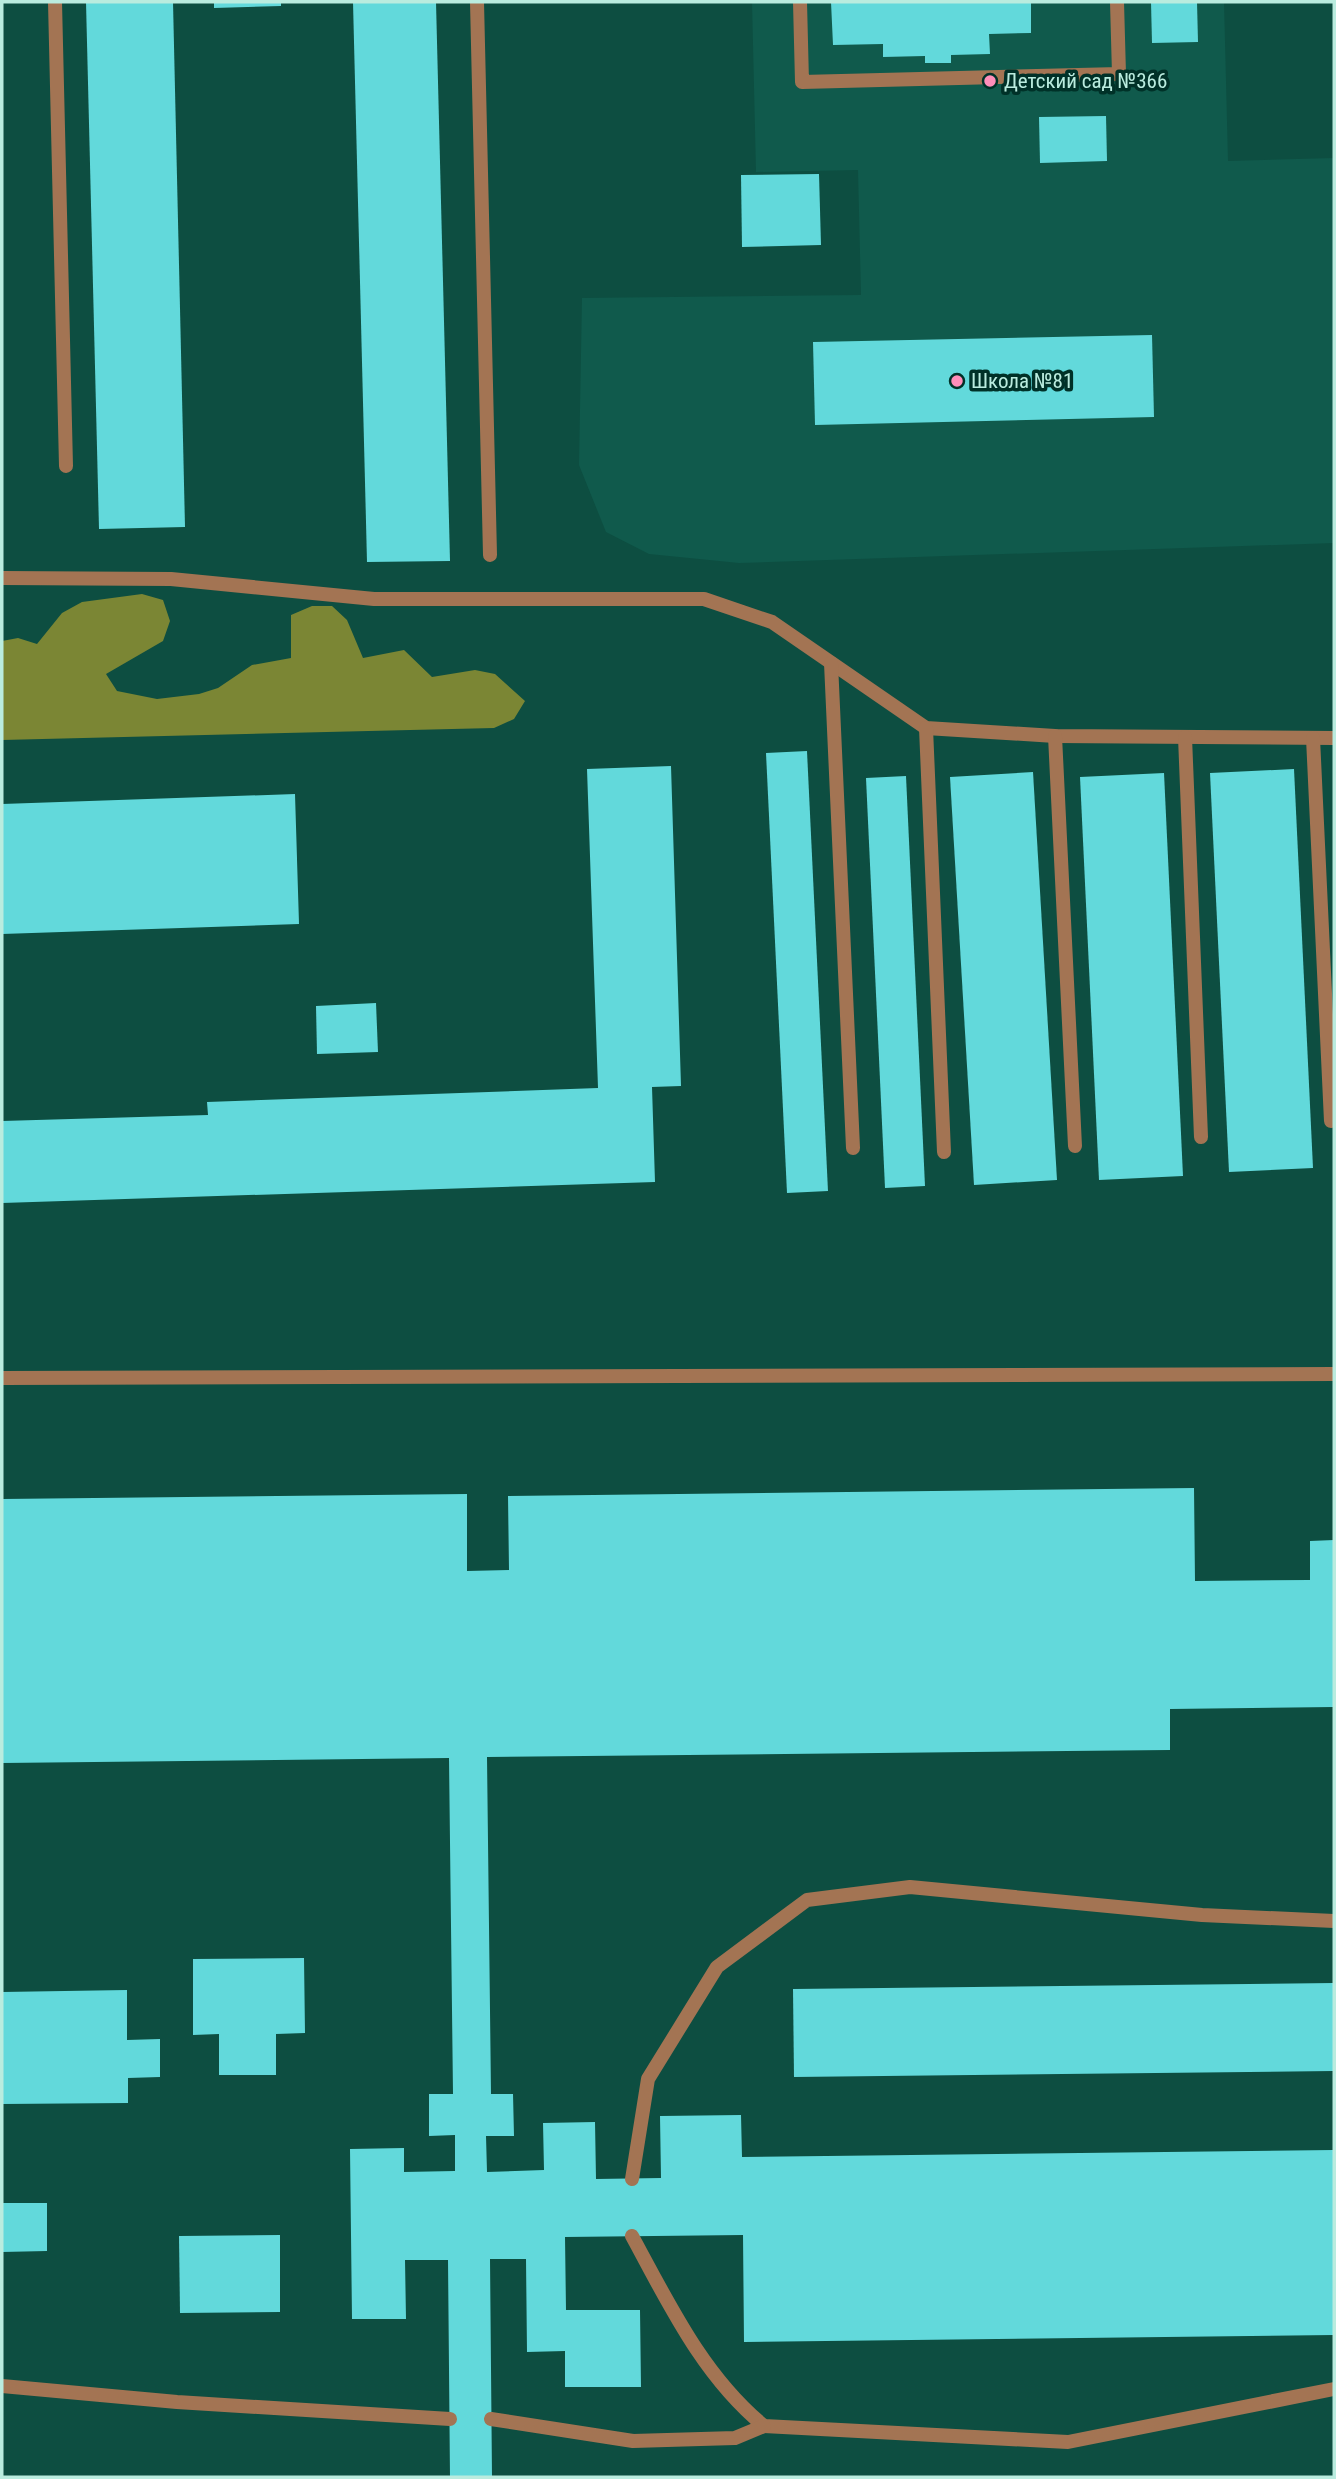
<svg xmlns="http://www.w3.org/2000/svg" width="1336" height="2479" viewBox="0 0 1336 2479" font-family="'Roboto Condensed',sans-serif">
  <rect width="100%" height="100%" fill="#0d4e41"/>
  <path fill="#105a4c" d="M752,2H1224L1228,161L1334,158V543L739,563L649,554L606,532L579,465L582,298L861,295L858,170L756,172Z"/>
  <path fill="#7b8634" d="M142,594L163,600L170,621L163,641L106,674L117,691L157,699L199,694L218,688L252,665L291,658V615L312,606H332L347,620L363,658L404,650L432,677L475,670L495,674L525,701L514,719L494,728L2,740V641L18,638L37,644L62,613L82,602Z"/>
  <g fill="#62d9db">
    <path d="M86,2H173L185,527L99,529Z"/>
    <path d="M214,2H281V6L214,8Z"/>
    <path d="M353,2H436L450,561L367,562Z"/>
    <path d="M831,2H1031V33L989,34L990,54L951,55V63H925V56L883,57V44L833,45Z"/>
    <path d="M1151,2H1197L1198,42L1152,43Z"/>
    <path d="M1106,116L1107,161L1040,163L1039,117Z"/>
    <path d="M819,174L821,245L742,247L741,175Z"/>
    <path d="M1152,335L1154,417L815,425L813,342Z"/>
    <path d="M807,751L828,1191L787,1193L766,753Z"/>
    <path d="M671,766L681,1086L652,1087L655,1182L2,1203V1121L208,1115L207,1102L598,1088L587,769Z"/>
    <path d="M1294,769L1313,1168L1229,1172L1210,773Z"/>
    <path d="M1033,772L1057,1180L974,1185L950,777Z"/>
    <path d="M1164,773L1183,1176L1099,1180L1080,777Z"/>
    <path d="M906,776L925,1186L885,1188L866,778Z"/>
    <path d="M295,794L299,924L2,934V804Z"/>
    <path d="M376,1003L378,1052L317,1054L316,1006Z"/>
    <path d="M1194,1488L1195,1581L1310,1580V1541L1334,1540V1707L1170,1709V1750L487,1757L491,2094H513L514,2136H486L487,2172L544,2170L543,2123L595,2122L596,2179L661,2178L660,2116L741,2115L742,2157L1334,2150V2335L744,2342L743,2235L565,2237L566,2310H640L641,2387H565V2351L527,2352L526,2259H490L492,2477H450L448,2260H405L406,2319H352L350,2149L404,2148V2172L455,2171V2135L429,2136V2094H453L449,1758L2,1763V1499L467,1494V1571L509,1570L508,1496Z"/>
    <path d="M304,1958L305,2033L276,2034V2075H219V2034L193,2035V1959Z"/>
    <path d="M1334,1983V2071L794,2077L793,1989Z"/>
    <path d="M127,1990V2040L160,2039V2077L128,2078V2103L2,2104V1992Z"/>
    <path d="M2,2203H47V2251L2,2252Z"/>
    <path d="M280,2235V2312L180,2313L179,2236Z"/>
  </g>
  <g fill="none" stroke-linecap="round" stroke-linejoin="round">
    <g stroke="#a37453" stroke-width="14">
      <path d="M55,2L66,466"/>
      <path d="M477,2L490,555"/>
      <path d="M800,2L802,82L1119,74L1117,2"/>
      <path d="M2,578L171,579L374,599H704L772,622L926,728L1055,736L1334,738"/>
      <path d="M831,663L853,1148"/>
      <path d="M926,728L944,1152"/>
      <path d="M1055,736L1075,1146"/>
      <path d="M1185,737L1201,1137"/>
      <path d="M1313,738L1331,1121"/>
      <path d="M2,1378L1334,1374"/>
      <path d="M632,2179L648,2079L717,1967L807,1900L910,1887L1202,1915L1334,1921"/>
      <path d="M632,2236C669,2304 703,2376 764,2426L1068,2442L1334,2389"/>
      <path d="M2,2386L177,2402L450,2419"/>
      <path d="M491,2419L633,2441L735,2438L764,2426"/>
    </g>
  </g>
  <g fill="#ff8eba" stroke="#003128" stroke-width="2.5">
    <circle cx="990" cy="81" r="7"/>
    <circle cx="957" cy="381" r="7"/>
  </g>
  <g text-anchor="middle" stroke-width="7" stroke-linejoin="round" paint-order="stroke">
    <g font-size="21" fill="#baecdf" stroke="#003128" text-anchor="start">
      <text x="1004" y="88">Детский сад №366</text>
      <text x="971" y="388">Школа №81</text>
    </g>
  </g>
  <rect width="1336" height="2479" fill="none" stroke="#baecdf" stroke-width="7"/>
</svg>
